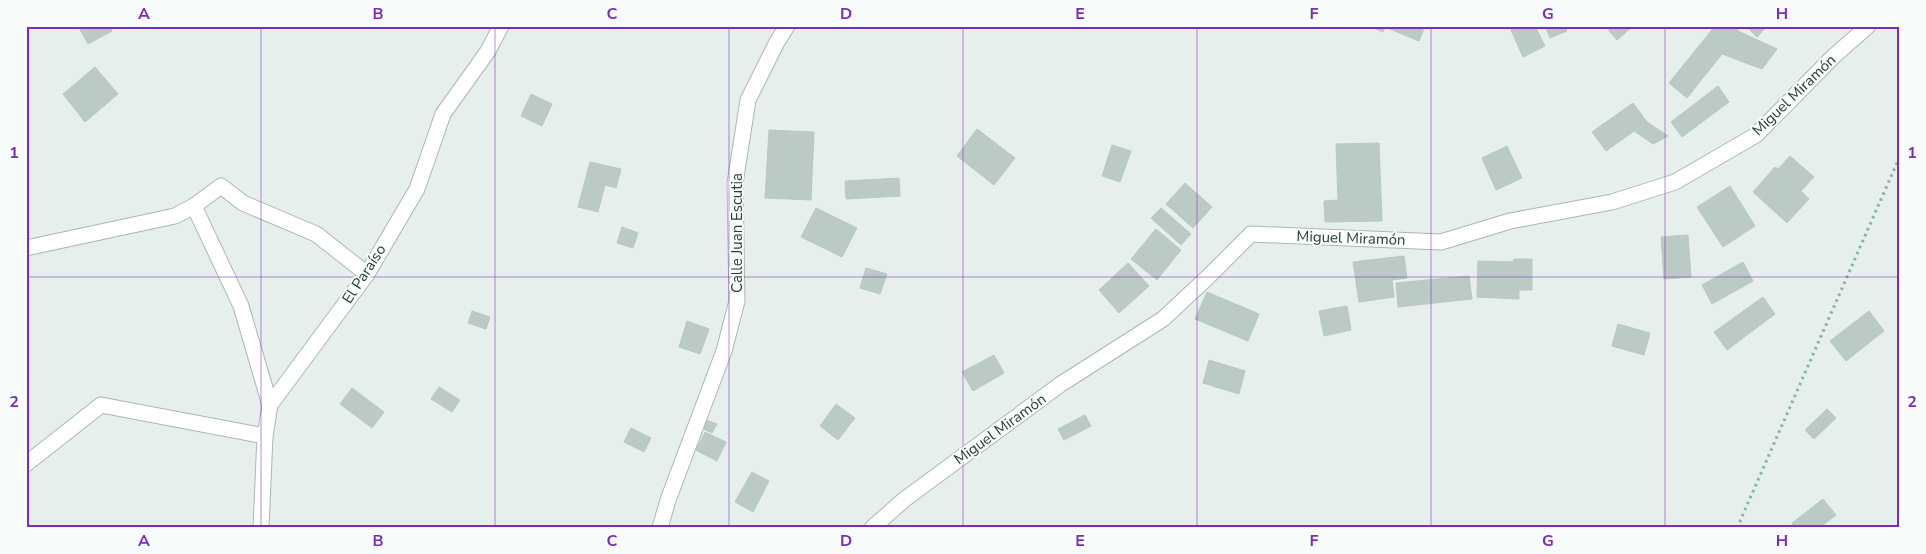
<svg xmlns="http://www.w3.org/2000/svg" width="1926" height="554" viewBox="0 0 1926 554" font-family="'Nunito Sans',sans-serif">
  <rect width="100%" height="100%" fill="#e6efeb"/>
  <g fill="#bbcac4" stroke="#b8c9c2">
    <path d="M78,26H109L112,31L88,44Z"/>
    <path d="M1369,26H1425L1419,41L1385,27L1383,32Z"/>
    <path d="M1518,26H1535L1545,46L1523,57L1511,30Z"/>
    <path d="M1545,26H1565L1567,31L1550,38Z"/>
    <path d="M1605,26H1633L1617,40Z"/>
    <path d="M1715,26H1733L1740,32L1777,49L1762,69L1722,54L1687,98L1669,83Z"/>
    <path d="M1746,26H1767L1757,37Z"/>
    <path d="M95,67L118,94L85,122L63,94Z"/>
    <path d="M1718,86L1729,102L1682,137L1671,122Z"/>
    <path d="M531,94L552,104L542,126L521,116Z"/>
    <path d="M1633,103L1647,122L1668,136L1653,144L1634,131L1606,151L1592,132Z"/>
    <path d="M977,129L1015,158L994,185L957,156Z"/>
    <path d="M769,130L814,132L811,200L765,198Z"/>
    <path d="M1379,143L1382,221L1325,222L1324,201L1338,200L1336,144Z"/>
    <path d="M1112,145L1131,151L1120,182L1102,176Z"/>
    <path d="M1507,146L1522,178L1496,190L1482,158Z"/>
    <path d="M1790,156L1814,177L1801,191L1809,199L1787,223L1753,192L1775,167L1778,169Z"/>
    <path d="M590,162L621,169L616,188L605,185L598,212L578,207Z"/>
    <path d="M899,178L900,196L846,199L845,181Z"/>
    <path d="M1185,183L1212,207L1193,228L1166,204Z"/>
    <path d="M1730,186L1755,226L1723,247L1697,207Z"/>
    <path d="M816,208L857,228L842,257L801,237Z"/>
    <path d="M1161,208L1191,234L1181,245L1151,218Z"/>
    <path d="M622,227L638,233L633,248L617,243Z"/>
    <path d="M1156,229L1181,250L1157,280L1131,259Z"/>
    <path d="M1688,235L1691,277L1664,279L1661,237Z"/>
    <path d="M1404,256L1407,278L1392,280L1394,297L1359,302L1353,262Z"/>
    <path d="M1514,259H1532V290H1519V299L1477,297L1478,261L1513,262Z"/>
    <path d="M1743,262L1753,281L1712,304L1702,285Z"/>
    <path d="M1128,263L1149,286L1119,313L1099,290Z"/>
    <path d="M866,268L887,274L880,294L860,288Z"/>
    <path d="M1469,276L1472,299L1398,307L1396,283Z"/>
    <path d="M1207,292L1259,314L1248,341L1195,319Z"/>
    <path d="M1763,297L1775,314L1727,350L1714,332Z"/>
    <path d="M1347,306L1351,330L1324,336L1319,311Z"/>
    <path d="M472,311L490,317L486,329L468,323Z"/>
    <path d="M1869,311L1884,331L1846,361L1830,341Z"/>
    <path d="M687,321L709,329L700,354L679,347Z"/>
    <path d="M1618,324L1650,333L1644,355L1612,346Z"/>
    <path d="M994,355L1004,373L973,391L962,372Z"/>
    <path d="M1209,360L1245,371L1239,394L1203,383Z"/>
    <path d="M439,387L460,400L452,412L431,399Z"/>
    <path d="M352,388L384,412L372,428L340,404Z"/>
    <path d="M836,404L855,418L838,440L820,426Z"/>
    <path d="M1827,409L1836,418L1814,439L1805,430Z"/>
    <path d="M1085,415L1091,426L1064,440L1058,429Z"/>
    <path d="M701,418L717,424L712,433L698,426Z"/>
    <path d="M631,428L651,438L644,452L624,442Z"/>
    <path d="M705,432L726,442L717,461L696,450Z"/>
    <path d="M752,472L769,481L753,512L735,502Z"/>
    <path d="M1823,499L1836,515L1819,528H1795L1792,523Z"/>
  </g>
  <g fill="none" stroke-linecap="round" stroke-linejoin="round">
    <g stroke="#a8b8b2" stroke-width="17">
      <g id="street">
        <path d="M194,206L221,186L243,203L316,234L367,274"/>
        <path d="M26,248L175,216L194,206L241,306L270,405"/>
        <path d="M26,464L101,405L265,436"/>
        <path d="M261,528L265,436L270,405L367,274L417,189L443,114L488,51L501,26"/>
        <path d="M660,528L668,500L724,351L737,301L735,183L748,100L777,42L787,26"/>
        <path d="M872,528L905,499L1061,384L1163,319L1209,276L1251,234L1441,242L1510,221L1612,202L1675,182L1756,135L1834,56L1868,26"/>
      </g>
    </g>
    <path stroke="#86b3a5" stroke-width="3" stroke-dasharray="2.5 4" stroke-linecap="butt" d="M1737,528L1900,156"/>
    <use href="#street" stroke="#fff" stroke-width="15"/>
  </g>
  <path fill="none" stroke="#7b2cbf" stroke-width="1" stroke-opacity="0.55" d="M261,26V528M495,26V528M729,26V528M963,26V528M1197,26V528M1431,26V528M1665,26V528M26,277H1900"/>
  <g text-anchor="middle" stroke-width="4" stroke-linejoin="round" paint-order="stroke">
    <g font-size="15" fill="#24423a" stroke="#f7fbf9">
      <text transform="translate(1794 95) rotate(-44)" y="5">Miguel Miramón</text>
      <text transform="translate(737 233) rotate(-90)" y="5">Calle Juan Escutia</text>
      <text transform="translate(1351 238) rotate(2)" y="5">Miguel Miramón</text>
      <text transform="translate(364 274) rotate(-57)" y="5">El Paraíso</text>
      <text transform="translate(1000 429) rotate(-36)" y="5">Miguel Miramón</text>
    </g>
  </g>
  <rect width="1926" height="554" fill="none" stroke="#f7fbf9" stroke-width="55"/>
  <rect x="28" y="28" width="1870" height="498" fill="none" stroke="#7b2cbf" stroke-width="2"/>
  <g font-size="16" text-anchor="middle" font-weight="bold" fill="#7b2cbf">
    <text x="144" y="19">A</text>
    <text x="378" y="19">B</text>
    <text x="612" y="19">C</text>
    <text x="846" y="19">D</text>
    <text x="1080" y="19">E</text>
    <text x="1314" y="19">F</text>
    <text x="1548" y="19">G</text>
    <text x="1782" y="19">H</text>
    <text x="14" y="158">1</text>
    <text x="1912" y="158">1</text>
    <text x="14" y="407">2</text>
    <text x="1912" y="407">2</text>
    <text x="144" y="546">A</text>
    <text x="378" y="546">B</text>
    <text x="612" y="546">C</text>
    <text x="846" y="546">D</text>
    <text x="1080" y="546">E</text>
    <text x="1314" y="546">F</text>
    <text x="1548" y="546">G</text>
    <text x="1782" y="546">H</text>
  </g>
</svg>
